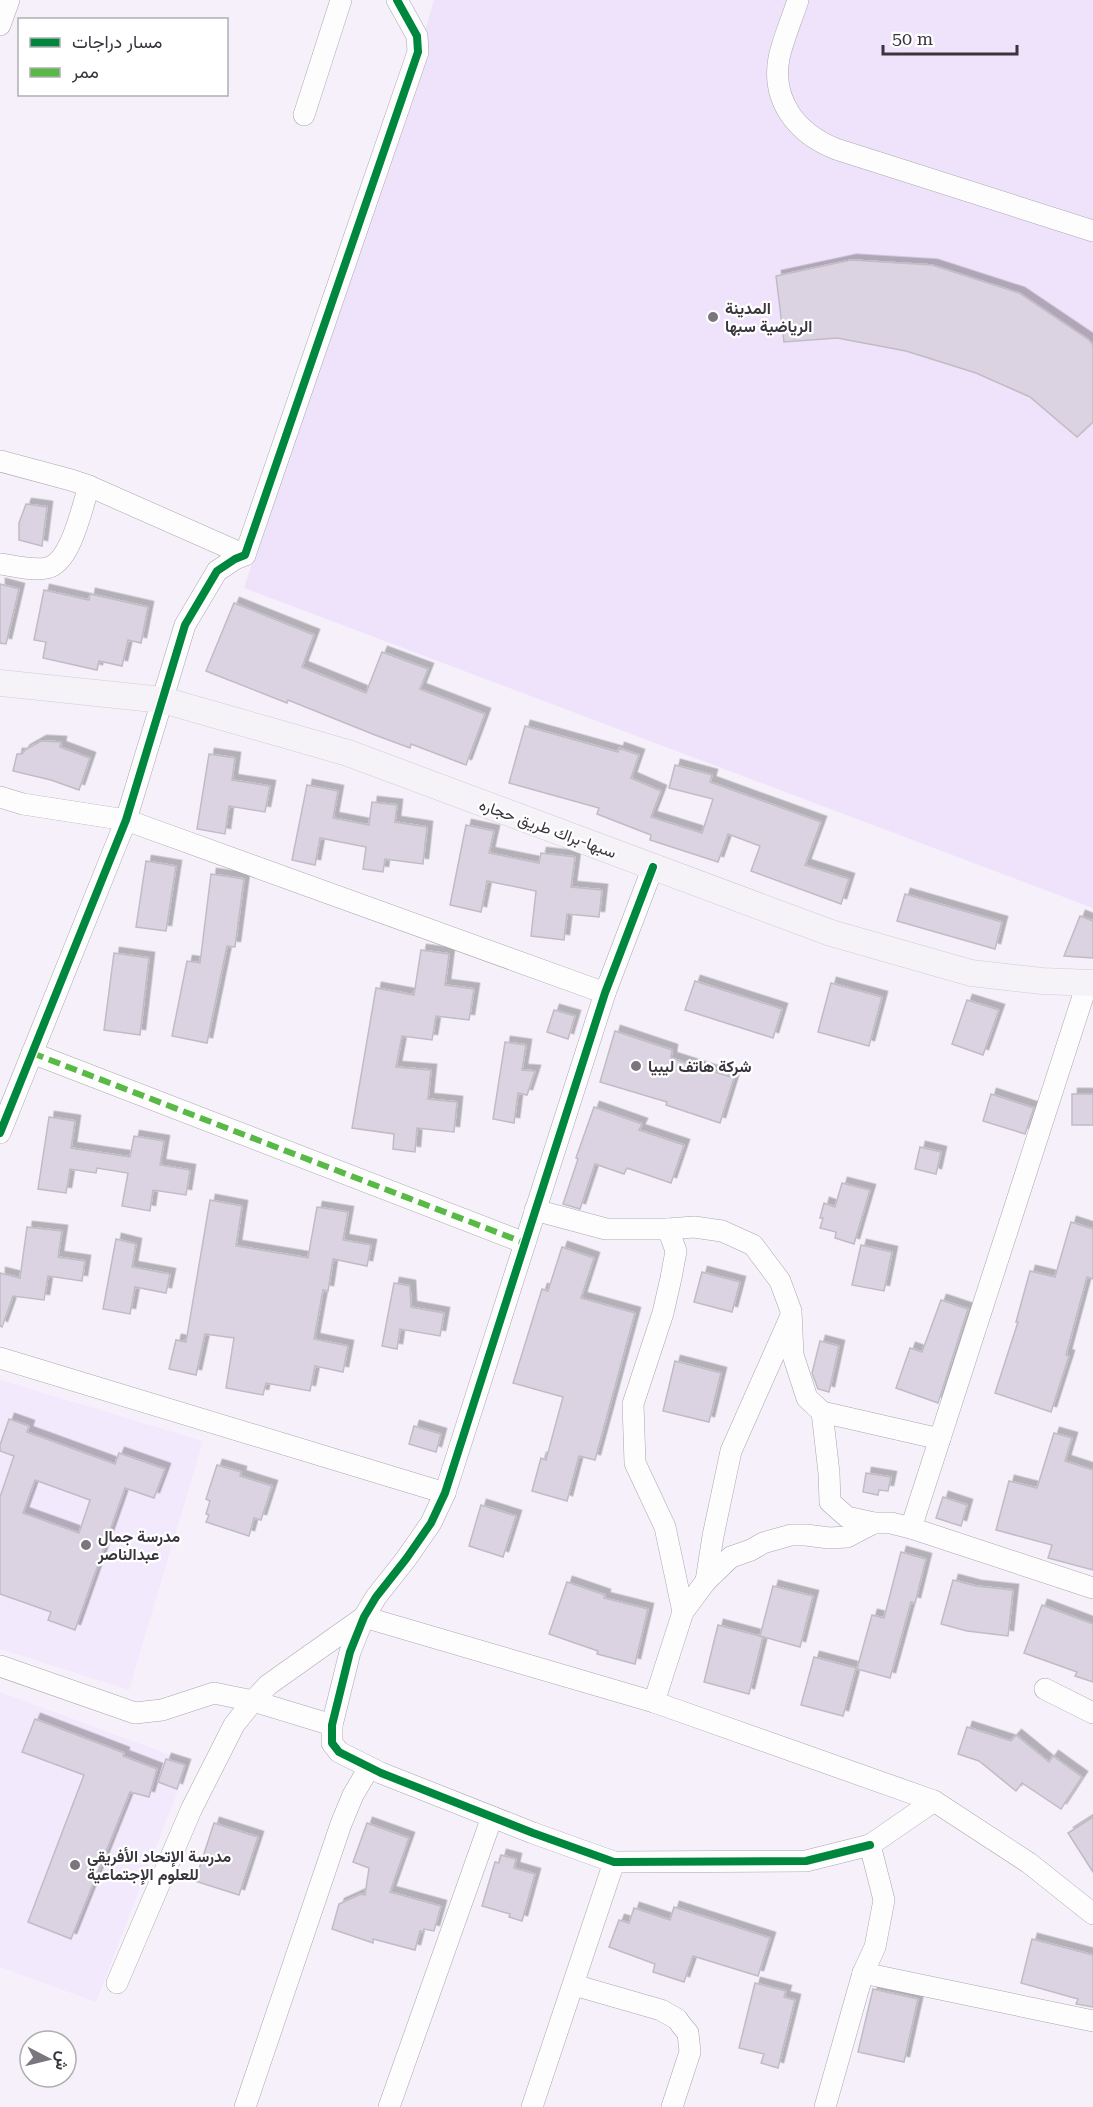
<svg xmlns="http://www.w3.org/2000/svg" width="1093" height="2107" viewBox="0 0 1093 2107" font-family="'Roboto Serif',Vazirmatn,serif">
  <defs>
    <filter id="shadow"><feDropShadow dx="5.5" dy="-5.5" stdDeviation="0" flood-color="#0004"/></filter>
  </defs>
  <rect width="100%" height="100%" fill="#f5f0fa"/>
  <g fill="#f3e9fc">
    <path d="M0,1380L203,1441L129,1690L0,1649Z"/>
    <path d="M0,1692L189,1762L96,2002L0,1967Z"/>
  </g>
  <path fill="#efe3fb" d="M434,0H1093V908L244,588L421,45Z"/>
  <g fill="#dbd3e1" stroke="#c0bcc4" stroke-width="1.5" fill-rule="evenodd" filter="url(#shadow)">
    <path d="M851,260L932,265L1019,293L1089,340L1093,345V422L1077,437L1030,397L976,373L906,351L837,338L784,342L776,276Z"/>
    <path d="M26,504L47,507L42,546L19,540V523Z"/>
    <path d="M0,584L19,589L6,644L0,643Z"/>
    <path d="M44,590L89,600L90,594L148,607L141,643L128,640L122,666L99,661L97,670L43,658L46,642L34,640Z"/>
    <path d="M234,603L314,635L302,667L366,693L382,652L428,669L420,689L485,714L466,765L411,744L410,748L375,735L288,700L287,703L206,671Z"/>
    <path d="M525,726L618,752L619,748L639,755L631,778L661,791L651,817L702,833L713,799L669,788L675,765L712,775L710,782L821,822L805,865L849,879L841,904L751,871L760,846L728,834L718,862L650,840L651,835L597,814L599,808L509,783Z"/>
    <path d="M41,741L61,742L60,747L90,758L79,790L51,780L13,771L17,754H22L25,750Z"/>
    <path d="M209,754L235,758L232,780L270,786L265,812L229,806L225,834L197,829Z"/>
    <path d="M307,785L338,791L333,818L369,825L372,802L397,805L395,822L427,827L423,864L385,859L383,872L363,869L366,847L320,838L315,865L292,860Z"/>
    <path d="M466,825L494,831L489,853L539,863L541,853L575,857L571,887L602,890L599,917L567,914L564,940L531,936L536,891L487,881L481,912L450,905Z"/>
    <path d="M146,861L176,866L166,931L136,927Z"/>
    <path d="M211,874L244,879L235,947L227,946L207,1043L172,1036L187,961L200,963Z"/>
    <path d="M905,894L1002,922L995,949L897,921Z"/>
    <path d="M1080,916L1093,921V958L1064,956Z"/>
    <path d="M421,950L449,954L445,985L474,989L469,1020L436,1016L432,1040L402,1036L396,1067L431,1070L428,1099L457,1102L454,1132L417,1128L415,1152L393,1149L394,1134L352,1128L376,988L414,995Z"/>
    <path d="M114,953L149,958L140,1035L104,1030Z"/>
    <path d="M695,981L782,1009L773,1038L685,1010Z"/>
    <path d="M831,983L882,997L869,1046L818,1032Z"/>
    <path d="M967,1000L999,1010L983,1055L952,1044Z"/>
    <path d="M554,1010L575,1016L568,1039L547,1032Z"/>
    <path d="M615,1031L672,1050L671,1058L734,1078L720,1123L666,1105L667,1102L600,1082Z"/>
    <path d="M505,1042L526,1045L522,1070L535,1071L527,1095L518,1093L514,1123L493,1119Z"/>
    <path d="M991,1094L1034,1108L1025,1134L983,1121Z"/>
    <rect x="1072" y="1094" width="21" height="31"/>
    <path d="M594,1107L642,1124L639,1130L684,1145L671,1183L627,1168L624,1174L595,1164L580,1209L563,1204L578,1159L576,1158Z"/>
    <path d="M49,1117L75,1121L71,1148L130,1157L134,1136L164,1141L160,1165L190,1170L186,1195L153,1190L150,1211L122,1206L128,1173L97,1168L96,1173L70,1169L66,1193L38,1189Z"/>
    <path d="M920,1147L941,1152L936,1174L915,1169Z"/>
    <path d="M842,1183L870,1190L854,1244L835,1238L836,1232L820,1228L823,1218H820L824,1203L835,1207Z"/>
    <path d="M210,1200L242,1206L236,1246L308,1258L317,1207L348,1212L343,1240L371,1245L367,1266L333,1259L328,1291L323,1290L314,1339L348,1346L343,1372L315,1366L310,1391L266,1383L263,1395L226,1388L234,1338L205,1334L196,1375L169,1369L176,1340L186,1342Z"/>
    <path d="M1071,1222L1093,1229V1279L1087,1277L1066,1355L1069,1356L1051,1412L995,1393L1018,1322H1016L1030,1271L1055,1277Z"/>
    <path d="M27,1227L62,1231L58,1257L85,1261L82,1281L48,1276L44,1300L13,1296L2,1327L0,1326V1273L20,1278Z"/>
    <path d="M116,1239L136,1244L132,1267L170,1274L166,1293L135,1287L130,1314L103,1309Z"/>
    <path d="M861,1245L892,1252L884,1291L852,1285Z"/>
    <path d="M562,1247L594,1258L581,1298L635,1313L595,1460L579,1456L567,1501L532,1491L541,1458L546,1460L563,1397L513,1383L542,1289L548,1291Z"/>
    <path d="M702,1272L740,1282L732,1312L694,1302Z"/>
    <path d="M394,1283L410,1286L411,1307L444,1313L440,1336L400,1329L397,1349L382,1346Z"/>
    <path d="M941,1300L968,1309L938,1403L896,1388L910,1348L922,1352Z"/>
    <path d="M820,1341L839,1346L829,1392L818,1389L812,1373Z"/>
    <path d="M675,1361L721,1373L709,1422L663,1411Z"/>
    <path d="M9,1419L29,1426L27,1432L115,1464L119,1453L165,1469L154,1498L125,1488L75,1630L48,1620L51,1612L0,1594V1497L14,1456L0,1451V1445ZM35,1480L90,1500L79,1533L23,1513Z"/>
    <path d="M414,1426L441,1434L436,1452L409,1444Z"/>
    <path d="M1054,1433L1072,1438L1065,1461L1093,1470V1570L1048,1558L1052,1545L996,1530L1009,1481L1037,1488Z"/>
    <path d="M217,1465L241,1472L240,1476L272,1486L261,1520L254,1518L249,1536L206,1522L209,1515L206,1514L210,1501L206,1499Z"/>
    <path d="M866,1473L891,1477L888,1491L879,1490L878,1495L863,1492Z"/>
    <path d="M943,1497L967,1505L961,1526L936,1518Z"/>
    <path d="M481,1505L516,1516L503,1557L469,1546Z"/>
    <path d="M901,1552L926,1559L915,1603L911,1602L890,1678L857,1669L872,1615L884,1618Z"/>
    <path d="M953,1580L976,1586L1013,1590L1008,1636L967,1631L941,1624Z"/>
    <path d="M567,1582L605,1595L604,1598L648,1609L635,1664L597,1654L598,1651L549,1634Z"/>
    <path d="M773,1586L813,1596L800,1647L760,1636Z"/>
    <path d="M1042,1605L1093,1624V1682L1075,1676L1077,1672L1024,1653Z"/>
    <path d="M718,1625L763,1637L749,1694L704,1682Z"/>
    <path d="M814,1657L856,1668L843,1716L801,1705Z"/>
    <path d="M35,1719L124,1753L123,1756L157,1769L149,1797L130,1792L71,1939L28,1922L84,1775L22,1752Z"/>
    <path d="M967,1727L1011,1741L1016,1735L1049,1762L1053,1756L1082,1777L1061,1809L1022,1783L1016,1791L979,1761L958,1754Z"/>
    <path d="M166,1759L185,1765L177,1789L158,1782Z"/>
    <path d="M1093,1817V1872L1068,1833Z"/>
    <path d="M214,1823L258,1837L239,1895L195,1881Z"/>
    <path d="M367,1823L409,1838L390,1892L441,1906L434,1931L424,1929L423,1932L420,1931L415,1950L373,1939V1943L332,1929L339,1904L361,1894L365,1895L369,1868L353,1862Z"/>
    <path d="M501,1855L516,1859L514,1868L535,1874L522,1921L509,1917L510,1914L482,1906L495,1862L499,1863Z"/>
    <path d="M674,1907L770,1938L758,1976L693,1956L684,1982L653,1972L655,1964L609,1947L619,1920L629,1923L634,1908L670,1920Z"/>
    <path d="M1032,1939L1093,1955V2007L1076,2004L1078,1999L1021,1983Z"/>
    <path d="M755,1983L786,1991L784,1997L795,2000L778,2068L761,2063L764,2054L739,2048Z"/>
    <path d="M873,1989L918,1999L904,2062L858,2052Z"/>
  </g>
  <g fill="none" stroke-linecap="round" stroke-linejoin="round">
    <g stroke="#aaa6ae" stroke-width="22">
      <g id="minor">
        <path d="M798,0C792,19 783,39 779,58C771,102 798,134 836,149L1093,231"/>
        <path d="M0,25L9,0"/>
        <path d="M304,115L341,0"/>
        <path d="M0,461L71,480L89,486L245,555"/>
        <path d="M0,564C15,566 32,571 47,568C71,563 82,507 89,486"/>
        <path d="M0,797L23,804L126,820L605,993"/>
        <path d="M653,867L605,993L445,1493L431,1523L406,1559L376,1597L364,1617L350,1652L332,1725V1743L339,1752L381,1773L533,1833L614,1862L806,1861L870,1845"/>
        <path d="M32,1053L525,1243"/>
        <path d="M0,1133L126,820L185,625L217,571L235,559L245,555L418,52L417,36L397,0"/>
        <path d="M535,1210L606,1229H668L676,1251L671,1278L663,1313L633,1404L635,1463L665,1527L683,1612L654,1702"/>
        <path d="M668,1229L694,1227L722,1231L753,1245L780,1281L791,1311L793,1355L807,1398L822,1412L940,1439"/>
        <path d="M0,1358L445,1493"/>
        <path d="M822,1412L829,1473L830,1502L847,1517L874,1523H891L911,1528L1093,1588"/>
        <path d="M911,1528L1087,984"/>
        <path d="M706,1581L713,1536L731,1451L790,1318"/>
        <path d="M683,1612L706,1581L731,1557L751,1550L763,1543L791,1535H806L829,1538L847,1537L874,1523"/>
        <path d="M0,1666L135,1713L162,1710L214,1693L253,1701L332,1725"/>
        <path d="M1045,1689L1093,1713"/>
        <path d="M863,1973L1093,2021"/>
        <path d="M117,1983L191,1810L234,1725L253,1701L268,1685L364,1617L654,1702L934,1801L1029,1863L1093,1914"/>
        <path d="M574,1985L661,2010L677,2019L682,2026L688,2033L690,2052L672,2107"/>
        <path d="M245,2107L341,1824L353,1795L369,1768"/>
        <path d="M389,2107L492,1817"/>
        <path d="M532,2107L614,1862"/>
        <path d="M825,2107L863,1973L875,1947L884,1900L870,1845L934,1801"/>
      </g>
    </g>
    <g stroke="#d0cdd3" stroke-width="27">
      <path id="major" d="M0,683L163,700L348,753L831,933L971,973L1042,981L1093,983"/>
    </g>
    <use href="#minor" stroke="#fefdfe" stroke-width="21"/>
    <use href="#major" stroke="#f5f2f8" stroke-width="26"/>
    <path stroke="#58b947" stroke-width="6" stroke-dasharray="12 6" stroke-linecap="butt" d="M32,1053L525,1243"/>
    <g stroke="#fff" stroke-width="11">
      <g id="cycleway">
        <path d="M653,867L605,993L445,1493L431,1523L406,1559L376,1597L364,1617L350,1652L332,1725V1743L339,1752L381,1773L533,1833L614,1862L806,1861L870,1845"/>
        <path d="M0,1133L126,820L185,625L217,571L235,559L245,555L418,52L417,36L397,0"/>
      </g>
    </g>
    <use href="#cycleway" stroke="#00873e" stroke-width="8"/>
  </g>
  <g fill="#7b767e" stroke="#fff" stroke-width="2">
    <circle cx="713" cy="317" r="6"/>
    <circle cx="636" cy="1066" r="6"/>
    <circle cx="86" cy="1545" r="6"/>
    <circle cx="75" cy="1865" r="6"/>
  </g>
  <g text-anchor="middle" stroke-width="4.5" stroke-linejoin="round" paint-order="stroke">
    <g font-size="16" font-weight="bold" fill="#39353c" stroke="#fff" text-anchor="start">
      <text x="725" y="314">المدينة<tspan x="725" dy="18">الرياضية سبها</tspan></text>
      <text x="648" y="1072">شركة هاتف ليبيا</text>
      <text x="98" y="1542">مدرسة جمال<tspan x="98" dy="18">عبدالناصر</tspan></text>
      <text x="87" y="1862">مدرسة الإتحاد الأفريقي<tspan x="87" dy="18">للعلوم الإجتماعية</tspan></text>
    </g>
    <g font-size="16" fill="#39353c" stroke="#fff">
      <text transform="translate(548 828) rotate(20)" y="6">سبها-براك طريق حجاره</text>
    </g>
  </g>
  <rect x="18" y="18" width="210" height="78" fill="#ffffff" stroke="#b0aeb1" stroke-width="1.5"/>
  <rect x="30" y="38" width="30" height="9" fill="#00873e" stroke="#b0aeb1" stroke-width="1.5"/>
  <text x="72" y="48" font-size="18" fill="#39353c">مسار دراجات</text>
  <rect x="30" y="68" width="30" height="9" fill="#58b947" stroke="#b0aeb1" stroke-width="1.5"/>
  <text x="72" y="78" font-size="18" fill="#39353c">ممر</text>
  <g transform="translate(48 2059) rotate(97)"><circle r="28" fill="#ffffff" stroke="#b0aeb1" stroke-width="1.5"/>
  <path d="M0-4.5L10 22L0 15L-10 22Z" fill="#7b767e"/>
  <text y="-9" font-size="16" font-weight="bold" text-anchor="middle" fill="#39353c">ش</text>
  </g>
  <path d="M883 45v9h134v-9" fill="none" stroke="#39353c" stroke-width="3"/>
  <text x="892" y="45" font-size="18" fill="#39353c" stroke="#ffffff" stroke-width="4.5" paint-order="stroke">50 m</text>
</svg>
